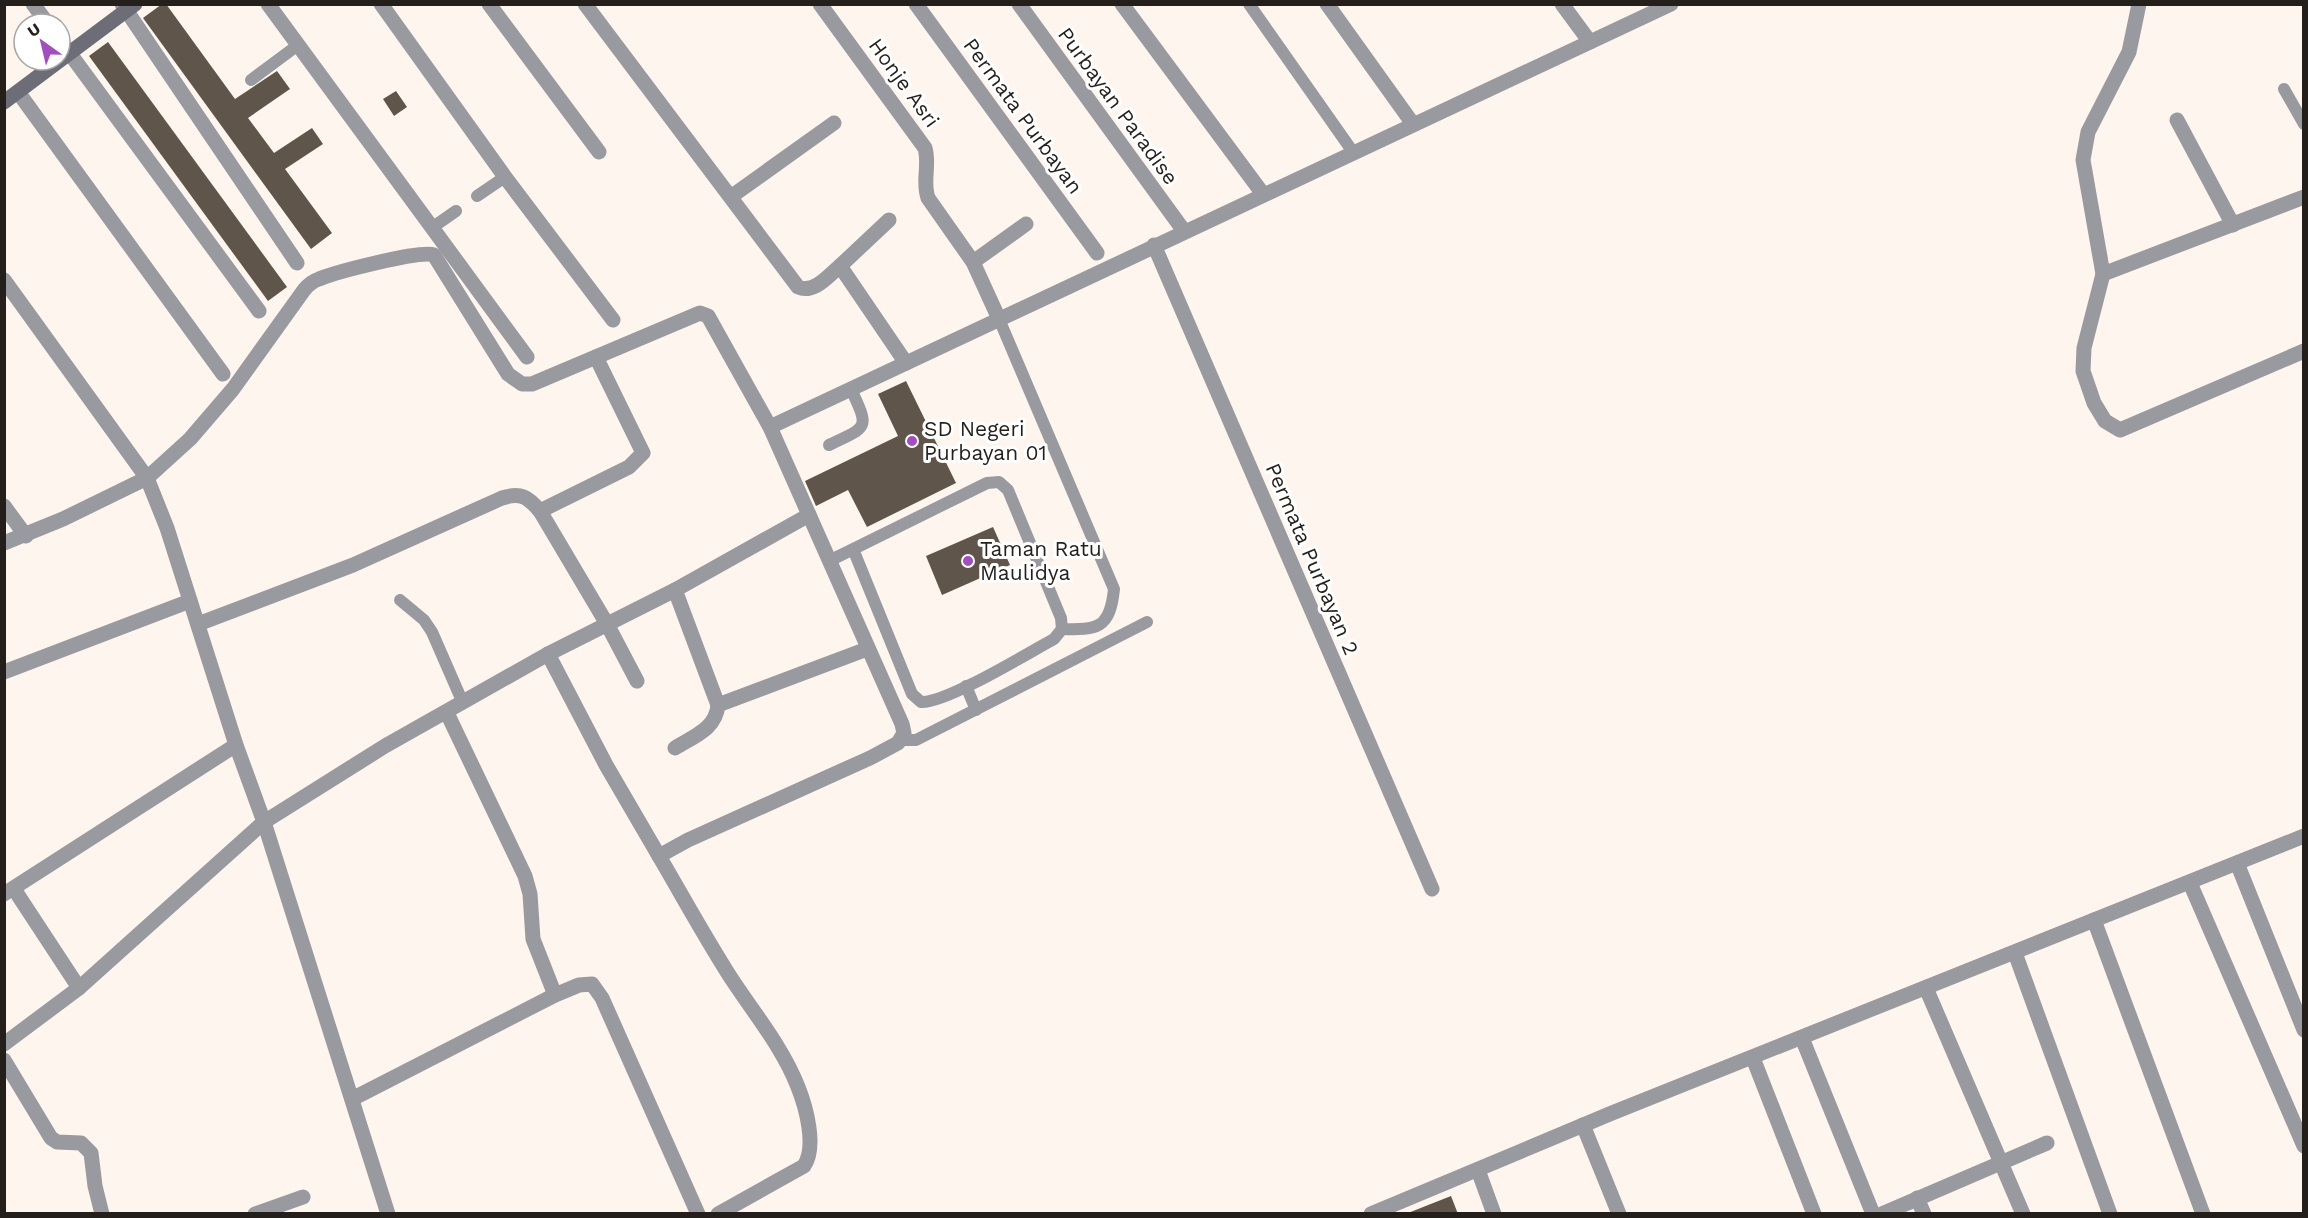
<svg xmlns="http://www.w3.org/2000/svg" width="2308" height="1218" viewBox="0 0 2308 1218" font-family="'Work Sans',sans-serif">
  <rect width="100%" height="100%" fill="#fef5ee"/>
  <g fill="#5f554a">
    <path d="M162,4H166L235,99L277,71L290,89L248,118L274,153L312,128L323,144L285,169L332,233L311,249L143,18Z"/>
    <path d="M108,42L287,287L268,301L89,56Z"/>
    <path d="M396,91L407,107L394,116L383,99Z"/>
    <path d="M906,381L956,483L867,527L848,490L816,506L805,481L898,436L878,394Z"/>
    <path d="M993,527L1010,565L942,595L926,556Z"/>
    <path d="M1451,1196L1458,1214H1408V1213Z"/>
  </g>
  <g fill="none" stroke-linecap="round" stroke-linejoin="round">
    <g stroke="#9999a0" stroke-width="12">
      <path d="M1249,4L1353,152"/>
      <path d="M251,80L298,45"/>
      <path d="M2284,89L2304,124"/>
      <path d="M477,196L505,177"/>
      <path d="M433,227L456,211"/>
      <path d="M999,319L1114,589C1110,629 1097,630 1062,629"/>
      <path d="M829,445C868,426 870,430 851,389"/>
      <path d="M829,561L987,483L999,482L1008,490L1061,618L1062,629L1054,639C1028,653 945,704 921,702L912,694L853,549"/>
      <path d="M400,600L424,620L432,632L463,703"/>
      <path d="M966,686L976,710"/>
      <path d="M901,740H916L1147,622"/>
    </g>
    <g stroke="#9999a0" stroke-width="15">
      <path d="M33,4L48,24"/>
      <path d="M122,4L297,263"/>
      <path d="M268,4L527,357"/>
      <path d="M381,4L505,177L613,320"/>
      <path d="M489,4L599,152"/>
      <path d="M585,4L798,287C814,294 828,276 840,266L906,363"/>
      <path d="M820,4L925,148C930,165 922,181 928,198L973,262L999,319"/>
      <path d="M916,4L1097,253"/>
      <path d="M1019,4L1184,231"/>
      <path d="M1122,4L1263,194"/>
      <path d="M1327,4L1413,124"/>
      <path d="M1562,4L1590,42"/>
      <path d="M2139,4L2129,52L2088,132L2083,160L2103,274L2084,348L2083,371L2094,403L2105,421L2120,430L2304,351"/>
      <path d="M60,40L259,311"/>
      <path d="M18,92L223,374"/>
      <path d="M2177,120L2233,225"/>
      <path d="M732,196L834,123"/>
      <path d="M1154,245L1432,889"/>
      <path d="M973,262L1026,224"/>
      <path d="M840,266L889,220"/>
      <path d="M2103,274L2304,197"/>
      <path d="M770,427L1671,4"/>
      <path d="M4,506L26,536"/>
      <path d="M540,511L629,467L643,453L596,357"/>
      <path d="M4,543L63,519L147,478L190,439L233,389L304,290C308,285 313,281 319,279C336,272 420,250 434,255L508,374L522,384H532L700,313L708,316L770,427L902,724L904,733L898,743L870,758L688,840L659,856C683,897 706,939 731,978C754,1013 783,1048 798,1087C806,1107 817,1147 804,1166L718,1214"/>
      <path d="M675,590L718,705"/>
      <path d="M198,624L353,565L502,498C521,492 528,497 540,511L607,624L637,681"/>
      <path d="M548,654L606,765L659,856"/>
      <path d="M4,672L190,601"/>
      <path d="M447,713L525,876L530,894L533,939L555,995"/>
      <path d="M675,748C694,736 716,729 718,705L867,649"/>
      <path d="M2237,863L2304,1030"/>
      <path d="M2190,883L2304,1146"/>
      <path d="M14,889L79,988"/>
      <path d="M4,894L236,745"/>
      <path d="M2094,920L2203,1214"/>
      <path d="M2015,953L2110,1214"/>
      <path d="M1926,988L2023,1214"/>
      <path d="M1802,1038L1873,1214"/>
      <path d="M4,1044L79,988L264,822L385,746L548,654L675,590L809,515"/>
      <path d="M1753,1058L1814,1214"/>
      <path d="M4,1060L51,1138L57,1142L81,1143L91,1153L95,1186L102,1214"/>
      <path d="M352,1099L555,995L579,985L592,984L602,998L698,1214"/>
      <path d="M1583,1125L1619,1214"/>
      <path d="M1478,1170L1494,1214"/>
      <path d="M1917,1198L1924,1214"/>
      <path d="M255,1214L303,1197"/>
      <path d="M1371,1214L1612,1113L2304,836"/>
      <path d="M1882,1214L2047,1143"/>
    </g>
    <path stroke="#9999a0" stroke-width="15" d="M4,280L147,478L167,528L236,745L264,822L388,1214"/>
    <path stroke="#6d6d77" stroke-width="15" d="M4,102L135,4"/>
  </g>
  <g fill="#a24fbe" stroke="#fff" stroke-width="2">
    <circle cx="912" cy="441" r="6"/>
    <circle cx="968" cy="561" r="6"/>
  </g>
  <g text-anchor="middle" stroke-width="6" stroke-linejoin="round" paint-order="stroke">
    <g font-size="21" fill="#241f1b" stroke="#fff">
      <text transform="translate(904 83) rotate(54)" y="7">Honje Asri</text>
      <text transform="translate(1118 106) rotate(54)" y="7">Purbayan Paradise</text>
      <text transform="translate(1023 116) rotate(54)" y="7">Permata Purbayan</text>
      <text transform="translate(1312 559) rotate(67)" y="7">Permata Purbayan 2</text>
    </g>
    <g font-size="21" fill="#241f1b" stroke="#fff" text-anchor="start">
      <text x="924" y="436">SD Negeri<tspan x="924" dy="24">Purbayan 01</tspan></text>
      <text x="980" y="556">Taman Ratu<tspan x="980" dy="24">Maulidya</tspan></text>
    </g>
  </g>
  <rect width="2308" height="1218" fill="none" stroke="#241f1b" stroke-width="12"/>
  <g transform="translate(42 42) rotate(326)"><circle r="28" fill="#ffffff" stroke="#a7a5a4" stroke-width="1.5"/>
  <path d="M0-4.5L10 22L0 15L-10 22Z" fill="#a24fbe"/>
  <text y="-9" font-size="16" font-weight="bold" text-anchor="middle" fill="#241f1b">U</text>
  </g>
</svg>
